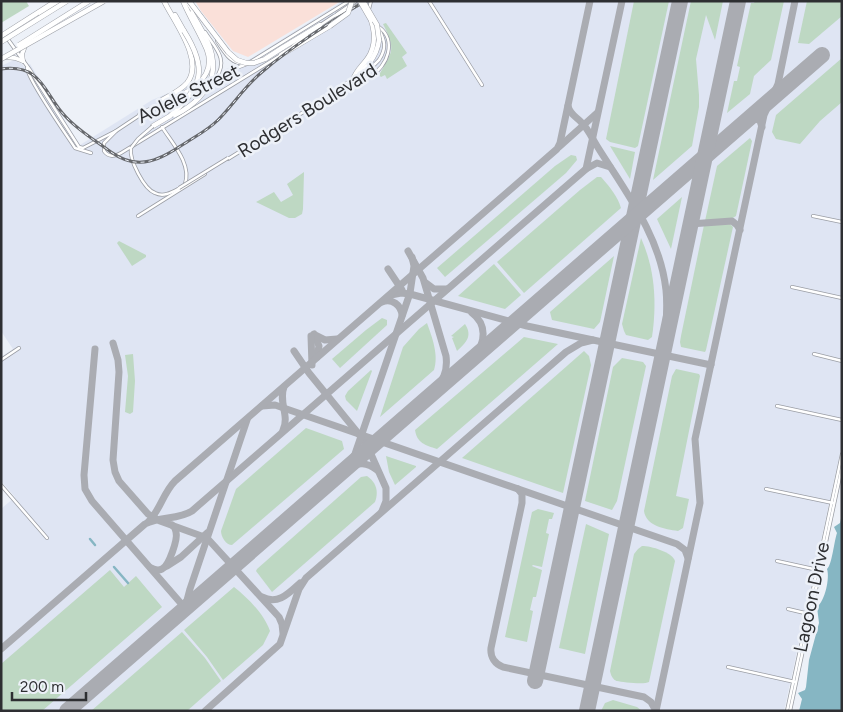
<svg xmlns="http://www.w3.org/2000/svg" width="843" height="712" viewBox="0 0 843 712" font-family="Figtree,sans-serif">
  <rect width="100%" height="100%" fill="#edf1f8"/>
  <path fill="#fae0d9" d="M195,1H341L248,57L233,51L201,11Z"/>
  <path fill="#dfe5f3" d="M343,1H842V444L784,711H1V509L15,497L1,481V357L13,349L1,331V66L14,60L22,64L24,67L30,64L80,145L152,100L252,58Z"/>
  <g fill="#bed8c3">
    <path d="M1,1H26L29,6L1,23Z"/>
    <path d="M634,1H669L638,146L635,148L610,142L606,139Z"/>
    <path d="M691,1H723L715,40L706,15L696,59L699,95V107L692,146L653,180Z"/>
    <path d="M755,1H784L771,60L754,76L750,94L727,113L734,81H737L740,67L737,66L751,3H754Z"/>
    <path d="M807,1H842V16L809,44L798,43Z"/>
    <path d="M386,23L407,53L402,57L407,66L387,79L385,75L381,77L379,75C393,51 396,50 383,24Z"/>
    <path d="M842,58V102L820,121L800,144L776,139L772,132L776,115Z"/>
    <path d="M750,138L752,141L736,216L731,219L705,221L717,166Z"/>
    <path d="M610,146L635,152L630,179Z"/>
    <path d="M571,155L576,156L577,160L566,173L445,277L437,268L555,166Z"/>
    <path d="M304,172L303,209L302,214L295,218H289L256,202L274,192L281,202L293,195L287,184Z"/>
    <path d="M597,177H601C609,186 618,197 621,208L524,293L497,262L580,190Z"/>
    <path d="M682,197L671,249L657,219Z"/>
    <path d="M730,224L733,227L706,350L705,352L681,347L680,342L681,336L704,225Z"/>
    <path d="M641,238C655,269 657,303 652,337L648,340L626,335L624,331L622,324Z"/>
    <path d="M119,241L146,255V257L132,266L117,243Z"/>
    <path d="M614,256L600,322L594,329L552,320L550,312Z"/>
    <path d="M494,264L521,295L505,309L458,296Z"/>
    <path d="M382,318L387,320V325L340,368L332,359L366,330Z"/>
    <path d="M427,323C432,337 439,355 434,370L380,417L403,347L419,329Z"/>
    <path d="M465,324C473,336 466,343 457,351L452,338L454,337L451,336Z"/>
    <path d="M524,337L558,344L437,449C425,445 417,443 415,430Z"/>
    <path d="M584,351L589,356L591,365L563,493L462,458Z"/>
    <path d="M133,354L135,381L133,412L130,414L125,412L128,376L125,355Z"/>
    <path d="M622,358L643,362L646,366L617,501L612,510L585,501L613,367Z"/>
    <path d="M676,369L699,374L700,376L676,496L689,499L683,528L678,531C665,529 646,526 644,511L672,376Z"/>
    <path d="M371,370L372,371L357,411L346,400L345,396L348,391Z"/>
    <path d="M306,428L342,441L344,449L232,545C226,545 221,537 221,531L236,489Z"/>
    <path d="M386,456L416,466V467L395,485L389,472Z"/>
    <path d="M367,476C376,482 379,491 375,502L272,592L256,571L257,569L361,477Z"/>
    <path d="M538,509L554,513L552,519H549L546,533L549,534L542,567L533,565L532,566L542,570L536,597H533L530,610L533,611L527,642L505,637L532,512Z"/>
    <path d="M586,524L609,534L585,654L559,648Z"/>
    <path d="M642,546C651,546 672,552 675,561L649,682C644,685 622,682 617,681C612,679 611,675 610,671L634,554L638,549Z"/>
    <path d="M110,570L124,587L136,576L162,607L42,711H1V664Z"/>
    <path d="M234,587C248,598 264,614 270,631L263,645L223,680L207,657L184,630Z"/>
    <path d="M182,632L205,658L221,681L187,711H91Z"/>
    <path d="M613,700L637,707L642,711H601L605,703Z"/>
  </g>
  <path fill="#86b6c3" d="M842,514V711H799L802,699L798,693L805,690L806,687L809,660L819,623L817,607C825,601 830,578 827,569C832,565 834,542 837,533L834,527L840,523Z"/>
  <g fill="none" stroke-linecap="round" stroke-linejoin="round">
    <g stroke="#86b6c3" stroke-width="2.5">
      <path d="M90,539L95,545"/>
      <path d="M114,567L128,583"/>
    </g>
    <g stroke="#aaacb2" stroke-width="7">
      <path d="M568,106C570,115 577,117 582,123C588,129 592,138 597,146C625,191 660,235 666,290C668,309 666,329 664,348"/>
      <path d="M737,128L748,119L753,117L760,121L762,127"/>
      <path d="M559,147L597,113"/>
      <path d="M586,169L597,163L610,167"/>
      <path d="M690,224L732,221L737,225L740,230"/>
      <path d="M408,251L423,278L446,356C448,371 443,381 433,392"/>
      <path d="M388,269L402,290"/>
      <path d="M426,283L434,289H447"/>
      <path d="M391,295L401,293L410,294L527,326L711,365"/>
      <path d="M382,302C392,298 401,305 402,315"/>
      <path d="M472,313C487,324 486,343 474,356"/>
      <path d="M314,334L319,346L317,357"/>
      <path d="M315,335L325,340L337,339"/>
      <path d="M311,336L312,365"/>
      <path d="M113,343L118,360L119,372L113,460L115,472L119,481L148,514L160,521L207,538L279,617L282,624L283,633"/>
      <path d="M95,349L84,475L85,489L92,501L185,608"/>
      <path d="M294,351L309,373L366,443L386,488V501L382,511"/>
      <path d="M262,406L275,405L677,544L685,550L688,558"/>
      <path d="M283,430C290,416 278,402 284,387"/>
      <path d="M348,468C358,462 367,462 377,470"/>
      <path d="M343,471L350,462L355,454L410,293L414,266L412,257"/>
      <path d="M518,489L522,494V503L491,648C490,657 495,664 503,667L644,697L651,702L656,711"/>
      <path d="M148,522C160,511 163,493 175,481L557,149L560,143L590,1"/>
      <path d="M167,566L181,557L207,533"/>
      <path d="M151,568C155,570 158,571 162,569C169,566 178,539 176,532C175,528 175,528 172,525"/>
      <path d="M262,597C278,605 288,594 300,583"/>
      <path d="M185,608L190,589L247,420"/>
      <path d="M1,649L145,524C160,516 178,520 192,511L586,169L622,1"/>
      <path d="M205,711L280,644L299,589L306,578L566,352L581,343L593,340"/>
      <path d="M656,711L700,503L695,439L764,115L778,84L795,1"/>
    </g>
    <g stroke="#aaacb2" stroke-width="16">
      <path d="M535,681L680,1"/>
      <path d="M67,711L822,55"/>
      <path d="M587,711L738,1"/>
    </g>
    <g stroke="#9b9ea5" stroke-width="4">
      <g id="minor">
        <path d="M186,1L193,12"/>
        <path d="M429,1L482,85"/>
        <path d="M369,9L371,1"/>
        <path d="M337,14L356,1"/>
        <path d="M319,26L334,16L367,1"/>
        <path d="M378,28C385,40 387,48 379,60"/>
        <path d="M205,32C215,48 229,59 216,78"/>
        <path d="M7,38L30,70L79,147L83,148L116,131L140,115"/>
        <path d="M217,41C225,53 230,64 246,64"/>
        <path d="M293,46L307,35"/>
        <path d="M27,68C28,80 66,134 75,148L91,153"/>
        <path d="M211,83L226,72L247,64L349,1"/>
        <path d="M352,83C358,80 365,80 370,76C388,67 397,40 379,27"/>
        <path d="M173,101L194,94L205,88"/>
        <path d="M162,127C172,143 192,164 185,184"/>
        <path d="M116,131L104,143V151C108,157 115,157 121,153L281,55"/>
        <path d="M131,148C129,160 144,189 155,193C163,197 171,193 178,189"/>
        <path d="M228,159L342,88"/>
        <path d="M138,216L205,174"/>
        <path d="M813,216L842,222"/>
        <path d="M792,287L842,298"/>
        <path d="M814,354L842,361"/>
        <path d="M1,360L19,348"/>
        <path d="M777,406L842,420"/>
        <path d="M1,485L47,538"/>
        <path d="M766,489L833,503"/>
        <path d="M777,561L818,570"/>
        <path d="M788,609L809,614"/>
        <path d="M728,667L795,682"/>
        <path d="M787,711L842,454"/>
        <path d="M790,711L842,467"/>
      </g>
    </g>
    <g stroke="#9b9ea5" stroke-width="5">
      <g id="major">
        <path d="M41,15L62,1"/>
        <path d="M6,57L15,58L23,61"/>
        <path d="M23,61L22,54L25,46"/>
      </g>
    </g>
    <g stroke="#9b9ea5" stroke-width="5.5">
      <g id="highway">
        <path d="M192,13C203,33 217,51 212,76"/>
        <path d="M175,15L184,31"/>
        <path d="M1,36L56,1"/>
        <path d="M282,48L320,25"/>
        <path d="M281,55L330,26"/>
        <path d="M353,80C355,73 359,69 364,63C375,51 376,35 371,20"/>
        <path d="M343,87C359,76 377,60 379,40"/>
        <path d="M162,100C171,95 181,90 187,83C205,61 174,22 164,1"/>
        <path d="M140,115C164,101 221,88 207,50C200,33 190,18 183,1"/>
        <path d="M153,126L170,116"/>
      </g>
    </g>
    <use href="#minor" stroke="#fff" stroke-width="2.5"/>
    <use href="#major" stroke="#fff" stroke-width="4"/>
    <use href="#highway" stroke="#fff" stroke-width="4.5"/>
    <g stroke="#66686c" stroke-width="3">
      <path id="rail" d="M1,69C43,63 44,95 66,117C79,131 96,141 111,152C140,173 162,158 187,142C198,135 209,129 218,120C233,105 245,86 262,72C294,45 329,23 365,1"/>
    </g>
    <use href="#rail" stroke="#edf1f8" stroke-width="1" stroke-dasharray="4" stroke-linecap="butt"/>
    <g stroke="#9b9ea5" stroke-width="4" stroke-linecap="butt">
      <g id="minor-bridge">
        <path d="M353,80L370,69L379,60"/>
        <path d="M131,148L138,139L153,126"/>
        <path d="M179,188L228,158"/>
      </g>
    </g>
    <g stroke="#9b9ea5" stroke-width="5.5" stroke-linecap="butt">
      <g id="highway-bridge">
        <path d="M189,1L228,52L237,60L246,63H254L265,59L282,48"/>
        <path d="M360,1L371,20"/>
        <path d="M363,1L377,25L379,40"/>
        <path d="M330,26L348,13L352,1"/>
        <path d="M1,42L67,1"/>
        <path d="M19,45L89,1"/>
        <path d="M1,59L104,1"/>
        <path d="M175,115C193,106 206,94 212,76"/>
        <path d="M170,116C203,86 208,69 184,31"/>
      </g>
    </g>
    <use href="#minor-bridge" stroke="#fff" stroke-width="2.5"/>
    <use href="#highway-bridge" stroke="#fff" stroke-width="4.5"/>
  </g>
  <g text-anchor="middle" stroke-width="5" stroke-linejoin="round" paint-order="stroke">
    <g font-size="19" fill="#2e2f32" stroke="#edf1f8">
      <text transform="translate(188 93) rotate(-26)" y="7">Aolele Street</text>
      <text transform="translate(307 110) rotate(-32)" y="7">Rodgers Boulevard</text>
      <text transform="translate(811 597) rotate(-78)" y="7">Lagoon Drive</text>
    </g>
  </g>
  <rect width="843" height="712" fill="none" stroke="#2e2f32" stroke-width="5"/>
  <path d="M12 692v8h74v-8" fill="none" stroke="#2e2f32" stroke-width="2.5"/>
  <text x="20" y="692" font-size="15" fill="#2e2f32" stroke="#edf1f8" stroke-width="4" paint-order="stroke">200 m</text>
</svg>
